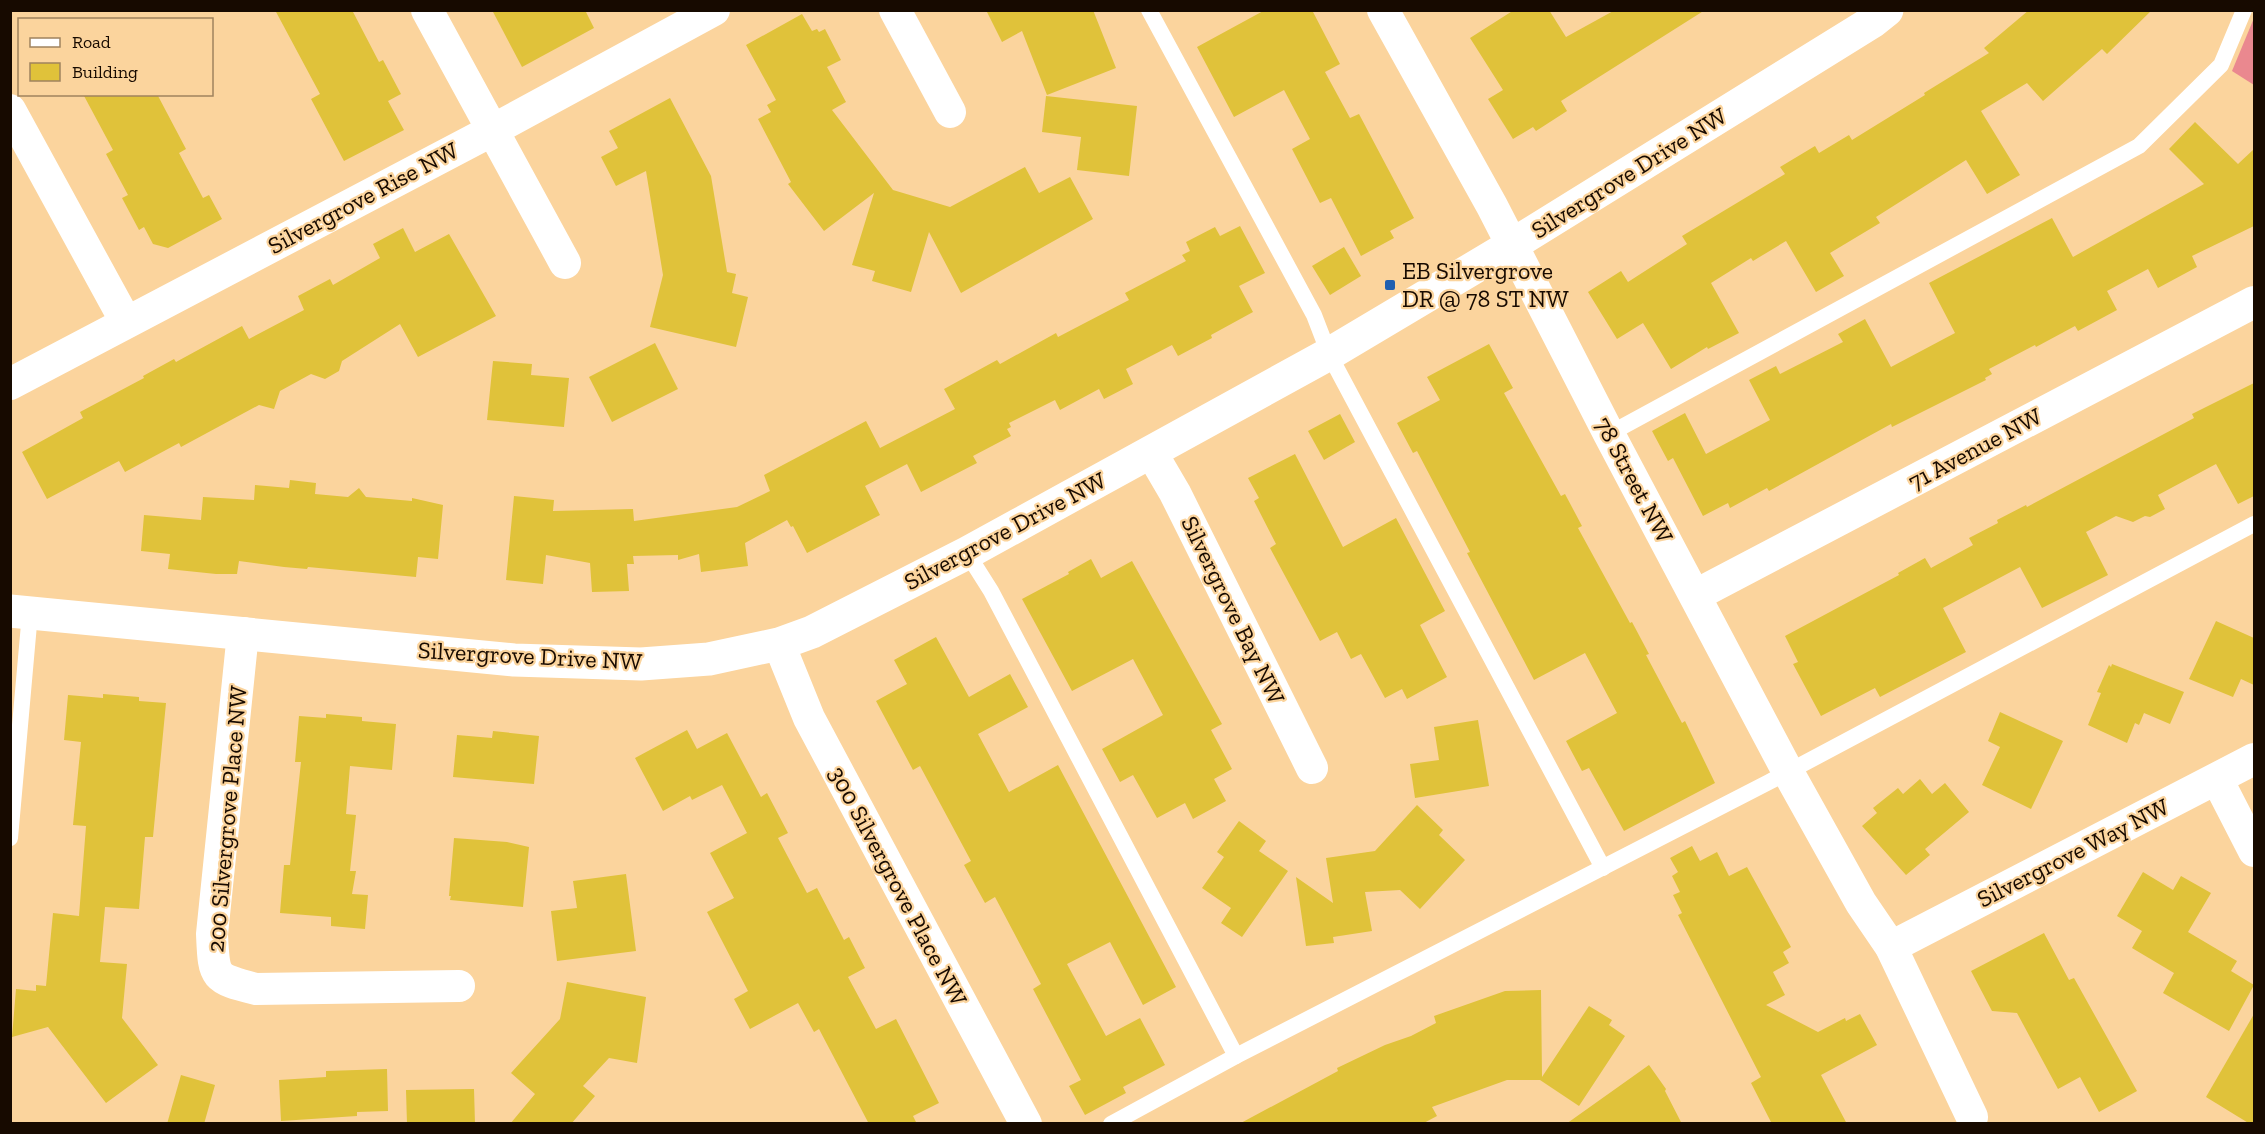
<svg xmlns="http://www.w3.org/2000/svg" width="2265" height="1134" viewBox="0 0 2265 1134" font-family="'Zilla Slab',serif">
  <rect width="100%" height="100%" fill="#fbd49d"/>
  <path fill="#ea888f" d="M2254,18V85L2232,71Z"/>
  <g fill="#e0c23a">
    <path d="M275,10H352L379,62L383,60L401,94L388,101L404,130L344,161L311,99L320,94Z"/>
    <path d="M492,10H585L594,28L522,67Z"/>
    <path d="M986,10H1093L1116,68L1047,95L1022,31L1002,42Z"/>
    <path d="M1265,10H1312L1340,64L1325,72L1350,118L1359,114L1414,218L1390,231L1394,238L1361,256L1331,198L1320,203L1292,149L1310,139L1284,90L1234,117L1197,47Z"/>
    <path d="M1514,10H1549L1566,37L1615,10H1705L1561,101L1567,111L1536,131L1533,127L1513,139L1488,99L1503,90L1470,38Z"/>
    <path d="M2029,10H2152L2107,54L2102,49L2043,101L2027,83L1981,111L2020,175L1987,194L1966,160L1876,217L1880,223L1830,253L1844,276L1816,292L1786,241L1753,261L1751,258L1711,283L1739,333L1708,349L1707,347L1671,369L1643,323L1617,339L1588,292L1621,271L1628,282L1687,244L1682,236L1785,174L1780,167L1815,146L1819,153L1849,135L1852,140L1925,95L1924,93L1989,53L1984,48Z"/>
    <path d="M802,14L812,31L817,29L819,32L825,29L841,60L827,67L846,102L832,110L893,190L950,207L1025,167L1039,193L1070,177L1093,219L961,293L929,232L911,292L872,281L875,271L852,265L874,193L824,231L788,184L791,182L758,119L771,112L767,105L776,100L746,45Z"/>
    <path d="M83,94H157L186,149L179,153L203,198L209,195L222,219L168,248L153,244L144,227L139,230L122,198L128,195L106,154L113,150Z"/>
    <path d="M1046,96L1137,106L1129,176L1077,170L1081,137L1042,132Z"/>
    <path d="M670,98L711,176L727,272L736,274L732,293L748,297L736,347L650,327L663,275L646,171L616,186L601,157L618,148L609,131Z"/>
    <path d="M2195,122L2238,164L2254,149V226L2192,256L2197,267L2158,288L2148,269L2107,291L2117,310L2078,331L2075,326L2036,347L2035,345L1989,369L1992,374L1985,378L1986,380L1892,427L1891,424L1769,491L1767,488L1730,508L1728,503L1703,516L1673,458L1668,461L1652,431L1685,413L1706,454L1770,420L1749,380L1776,366L1780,374L1843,342L1838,334L1865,319L1891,367L1955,333L1929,283L2052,218L2073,257L2204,184L2169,149Z"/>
    <path d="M1240,226L1265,273L1239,286L1253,312L1211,335L1212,338L1178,356L1172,345L1126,369L1133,384L1104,399L1099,389L1060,410L1055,400L1009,423L1011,427L1007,429L1011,436L973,456L977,463L921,492L907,464L865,486L880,515L807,553L793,526L791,527L787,520L745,543L748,566L701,572L699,554L678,560V555L633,556L634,564H627L629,591L592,592L590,563L546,555L543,584L506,580L514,496L554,500L553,511L633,509L634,521L737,507L770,491L764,475L866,421L880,448L955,409L944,389L997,360L1000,364L1056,333L1058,337L1129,300L1125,293L1186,261L1182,255L1190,251L1186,242L1215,227L1220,236Z"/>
    <path d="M403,228L415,252L449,234L496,316L418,357L400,324L342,361L339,371L325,379L311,374L280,391L274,409L259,405L181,447L179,443L125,472L119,461L47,499L22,452L83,418L80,412L144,378L143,376L174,359L176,362L242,326L249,339L304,310L298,296L330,279L333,285L380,258L373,244Z"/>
    <path d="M1344,247L1361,276L1330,295L1312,266Z"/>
    <path d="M655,343L678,389L612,422L589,377Z"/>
    <path d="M1489,344L1513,388L1504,393L1561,496L1565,494L1582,526L1578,528L1630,623L1632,622L1649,654L1646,655L1682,723L1685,721L1715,783L1624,831L1589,768L1582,771L1566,741L1617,713L1585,653L1534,680L1467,553L1470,552L1417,451L1413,453L1397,423L1440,400L1427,377Z"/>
    <path d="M493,361L532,364L531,375L569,378L564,427L487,420Z"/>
    <path d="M2254,383V496L2238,504L2216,464L2158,495L2165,509L2150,517L2145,516L2133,522L2116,516L2086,532L2108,575L2042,608L2020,567L1943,608L1966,652L1880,697L1875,688L1821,716L1793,664L1798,662L1785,636L1899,575L1898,573L1925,558L1931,568L1973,545L1969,538L1998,523L1997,520L2026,505L2027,507L2194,418L2192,414Z"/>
    <path d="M1340,414L1355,442L1324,460L1308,431Z"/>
    <path d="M1295,454L1343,547L1396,518L1445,611L1420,625L1447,677L1407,699L1402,689L1385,698L1361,654L1351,659L1337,632L1320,641L1270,548L1276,544L1254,501L1259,498L1248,478Z"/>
    <path d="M290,480L316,483L315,494L348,497L359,488L366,497L412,501V498L443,505L438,559L418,557L416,577L308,567L307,569L284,567L239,561L237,574H216L168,569L170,554L141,551L144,515L201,520L203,497L254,500L255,485L289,488Z"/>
    <path d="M1091,559L1101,578L1132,561L1222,724L1211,730L1232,769L1214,779L1226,801L1193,819L1185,803L1157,818L1133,775L1120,782L1102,749L1163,715L1133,659L1072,691L1022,599L1069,574L1068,572Z"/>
    <path d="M2216,621L2254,638V685L2241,679L2233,697L2189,679Z"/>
    <path d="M936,637L969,697L1010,674L1028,707L978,734L1009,792L1058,765L1176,987L1143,1005L1110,942L1067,964L1106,1036L1140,1018L1165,1065L1123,1087L1126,1093L1085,1115L1069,1086L1081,1080L1033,989L1041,984L995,897L985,903L964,865L971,861L920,766L913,770L876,701L907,684L894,660Z"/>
    <path d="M2112,664L2184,692L2170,724L2144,713L2139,725L2135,723L2127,743L2088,725L2101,693L2097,692L2109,665L2111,667Z"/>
    <path d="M103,694L139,697V701L166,703L153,837H145L139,909L105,907L100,962L127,964L122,1018L158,1065L106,1103L48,1027L12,1037L16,989L36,991V985L46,986L53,913L79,916L86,826L73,825L81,742L64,740L68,695L103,698Z"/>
    <path d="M2000,712L2063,741L2031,809L1982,785L2000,747L1988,741Z"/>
    <path d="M326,714L362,717V721L396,724L392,770L350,766L346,814L356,815L350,871H356L352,894L368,895L365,929L331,926V917L280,913L284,865H290L301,762H295L299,716L326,718Z"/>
    <path d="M1478,720L1489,786L1415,798L1410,764L1439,760L1434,727Z"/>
    <path d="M687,730L697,749L727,733L761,797L767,793L788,833L778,838L807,893L817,888L844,940L849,937L865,968L848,977L876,1029L896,1019L939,1103L913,1116L917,1124H869L819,1029L814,1032L798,1003L750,1029L734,999L748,991L707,912L734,898L710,853L747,833L722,785L692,800L690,796L663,811L635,758Z"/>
    <path d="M493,731L539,736L534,784L453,777L457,735L492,738Z"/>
    <path d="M1920,779L1932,794L1945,783L1969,812L1925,849L1930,855L1906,875L1862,826L1877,813L1873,808L1898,788L1903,794Z"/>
    <path d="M1417,805L1443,830L1439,835L1465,860L1420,909L1400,890L1365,892L1372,931L1333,937L1334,943L1306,946L1296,877L1333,903L1326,858L1375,851Z"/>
    <path d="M1239,821L1266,841L1259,851L1288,871L1242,937L1221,923L1231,908L1202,888L1224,857L1217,852Z"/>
    <path d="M454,838L507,842L529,847L523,907L450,900L451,896H449Z"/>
    <path d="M1692,846L1700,861L1717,852L1729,876L1747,867L1791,947L1783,952L1789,963L1773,972L1785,995L1766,1005L1818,1032L1845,1018L1846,1021L1860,1014L1877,1045L1821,1075L1847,1124H1772L1751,1083L1761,1077L1678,915L1682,913L1673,895L1680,892L1672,876L1678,872L1670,858Z"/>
    <path d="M2143,872L2173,890L2181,876L2211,893L2188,932L2237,961L2231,971L2254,985L2229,1031L2163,993L2174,973L2132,948L2142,931L2117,916Z"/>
    <path d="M626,874L636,951L557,961L551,911L577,908L573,881Z"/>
    <path d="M2044,933L2069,980L2074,978L2137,1091L2099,1112L2080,1077L2058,1089L2017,1013L1992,1011L1971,971Z"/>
    <path d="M567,982L646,997L637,1063L609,1058L583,1086L595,1096L571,1124H510L535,1094L511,1073L560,1019Z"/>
    <path d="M1541,990L1542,1077L1589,1006L1612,1020L1609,1025L1625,1036L1579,1106L1540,1080H1507L1432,1107L1437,1116L1422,1124H1239L1338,1071L1337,1068L1385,1045L1411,1036L1436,1023L1434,1016L1505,991Z"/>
    <path d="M2254,1014V1124H2250L2206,1097Z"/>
    <path d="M1649,1065L1666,1089L1665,1091L1682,1124H1566Z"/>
    <path d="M387,1069L388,1111L357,1112V1116L281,1121L279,1080L326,1077V1071Z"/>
    <path d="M181,1075L215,1085L204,1124H167Z"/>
    <path d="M474,1089L475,1124H407L406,1090Z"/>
  </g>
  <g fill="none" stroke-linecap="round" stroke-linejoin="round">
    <g stroke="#fff" stroke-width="16">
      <path d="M1149,10L1314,315L1329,354L1603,868"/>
      <path d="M1609,434L2139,146L2221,65L2244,10"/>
      <path d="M967,553L991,591L1236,1056"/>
      <path d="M10,838L30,613"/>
      <path d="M1111,1124L1236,1056L1769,782L2254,524"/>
    </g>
    <g stroke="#fff" stroke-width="32">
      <path d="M427,10L565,263"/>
      <path d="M895,10L950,112"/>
      <path d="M1383,10L1492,206L1609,434L1788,772L1861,903L1891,947L1972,1117"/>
      <path d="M10,110L126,322"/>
      <path d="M10,384L491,131L714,10"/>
      <path d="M1151,452L1175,493L1312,768"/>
      <path d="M1696,595L2254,302"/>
      <path d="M243,633L212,934C214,978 213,978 256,989L459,986"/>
      <path d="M779,644L809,718L1026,1124"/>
      <path d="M2217,779L2254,851"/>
      <path d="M1891,947L2254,759"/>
    </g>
    <path stroke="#fff" stroke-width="33" d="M10,611L514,660L641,664L709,659L779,644L812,632L967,553L1329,354L1512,245L1872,22L1887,10"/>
  </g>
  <rect fill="#1f5fb0" stroke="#fbd49d" stroke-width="2" x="1384" y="279" width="12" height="12" rx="3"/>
  <g text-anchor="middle" stroke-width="4.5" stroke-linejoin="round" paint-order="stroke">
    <g font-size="24" fill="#170a00" stroke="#fbd49d">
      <text transform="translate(1629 173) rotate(-32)" y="8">Silvergrove Drive NW</text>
      <text transform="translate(363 198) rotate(-28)" y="8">Silvergrove Rise NW</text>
      <text transform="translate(1975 449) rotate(-28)" y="8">71 Avenue NW</text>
      <text transform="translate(1634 480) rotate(62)" y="8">78 Street NW</text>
      <text transform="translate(1005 531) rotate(-28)" y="8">Silvergrove Drive NW</text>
      <text transform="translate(1233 610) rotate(64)" y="8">Silvergrove Bay NW</text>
      <text transform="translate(530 656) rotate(3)" y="8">Silvergrove Drive NW</text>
      <text transform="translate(227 819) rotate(-85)" y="8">200 Silvergrove Place NW</text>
      <text transform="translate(2073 853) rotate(-27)" y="8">Silvergrove Way NW</text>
      <text transform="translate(898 886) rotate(62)" y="8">300 Silvergrove Place NW</text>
    </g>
    <g font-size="24" fill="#170a00" stroke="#fbd49d" text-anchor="start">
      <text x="1402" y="279">EB Silvergrove<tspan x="1402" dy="28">DR @ 78 ST NW</tspan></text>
    </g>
  </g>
  <rect width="2265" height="1134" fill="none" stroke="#170a00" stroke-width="24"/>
  <rect x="18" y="18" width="195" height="78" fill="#fbd49d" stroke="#a0835e" stroke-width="1.5"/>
  <rect x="30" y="38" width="30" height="9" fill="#ffffff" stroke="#a0835e" stroke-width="1.5"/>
  <text x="72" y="48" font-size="18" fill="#170a00">Road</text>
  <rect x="30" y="63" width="30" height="18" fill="#e0c23a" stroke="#a0835e" stroke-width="1.5"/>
  <text x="72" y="78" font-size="18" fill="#170a00">Building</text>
</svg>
